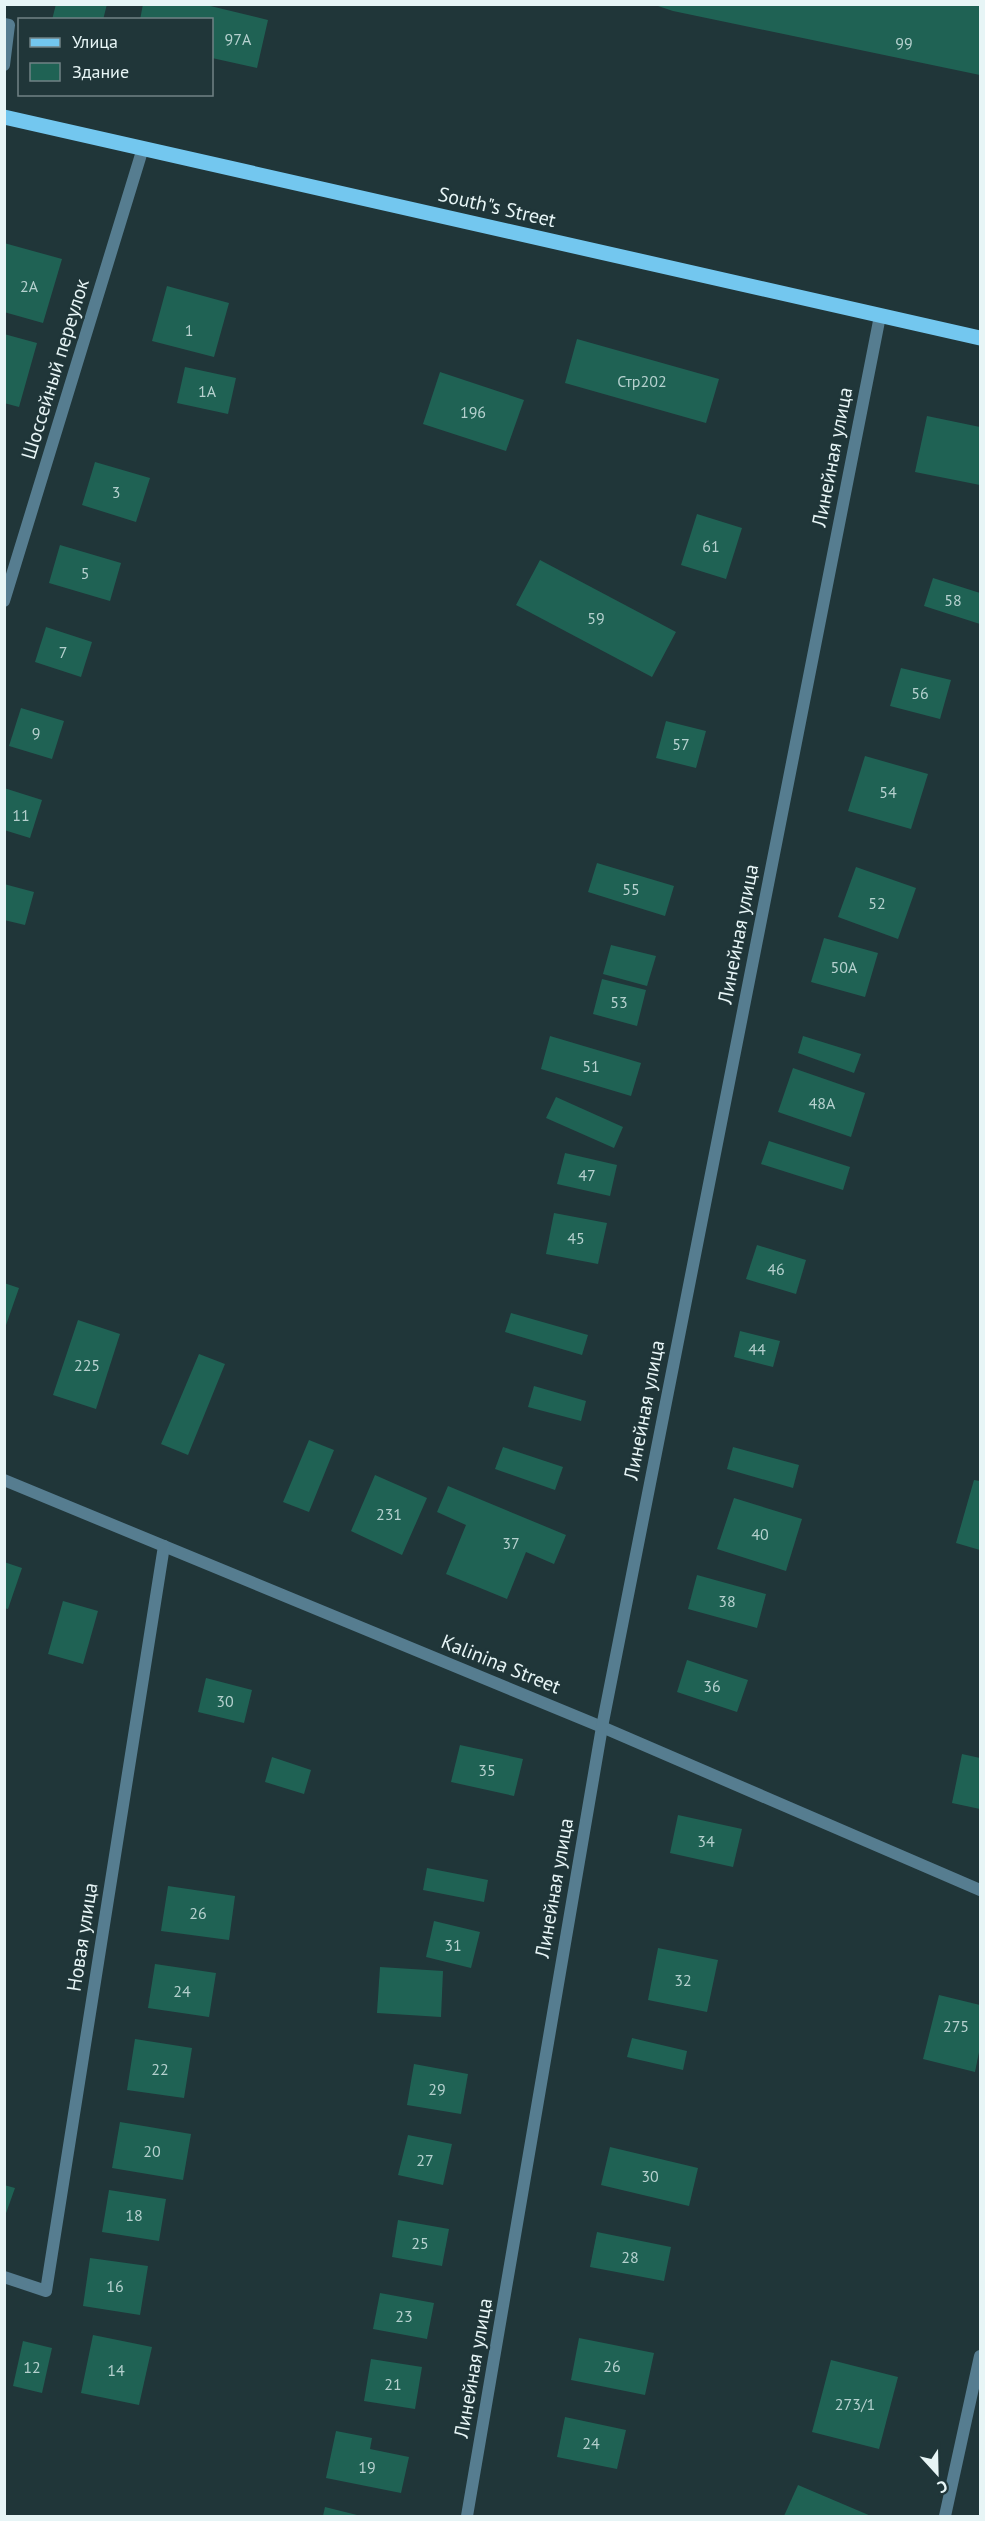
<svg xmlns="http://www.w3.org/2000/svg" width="985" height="2521" viewBox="0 0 985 2521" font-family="'PT Sans',sans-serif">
  <rect width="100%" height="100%" fill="#203639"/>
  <g fill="#1f6254">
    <path d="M56,4H107L103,20H52Z"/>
    <path d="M143,4H202L268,20L257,68L212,58V20H140Z"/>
    <path d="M652,4H980V75L673,11Z"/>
    <path d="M4,243L62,259L43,323L4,312Z"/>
    <path d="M167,286L229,303L214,357L152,341Z"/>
    <path d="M4,334L37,343L19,407L4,403Z"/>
    <path d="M577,339L719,379L706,423L565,383Z"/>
    <path d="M185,367L236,378L228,414L177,403Z"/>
    <path d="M440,372L524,400L506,451L423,424Z"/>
    <path d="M927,416L980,427V485L915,472Z"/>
    <path d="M95,462L150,478L136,522L82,505Z"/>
    <path d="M697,514L742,528L726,579L681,565Z"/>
    <path d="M60,545L121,563L110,601L49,583Z"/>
    <path d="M540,560L676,632L652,677L516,605Z"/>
    <path d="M933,578L980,593V624L924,606Z"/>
    <path d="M46,627L92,642L81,677L35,662Z"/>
    <path d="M901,668L951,680L940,719L890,706Z"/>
    <path d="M21,708L64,721L52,759L9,746Z"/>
    <path d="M666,721L706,731L696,768L656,758Z"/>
    <path d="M865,756L928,774L911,829L848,811Z"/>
    <path d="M4,788L42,800L30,838L4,830Z"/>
    <path d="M597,863L674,886L665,916L588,892Z"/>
    <path d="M856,867L916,888L898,939L838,917Z"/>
    <path d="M4,884L34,892L25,925L4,920Z"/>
    <path d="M824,938L878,953L865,997L811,982Z"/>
    <path d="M611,945L656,956L647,986L603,974Z"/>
    <path d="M602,979L646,990L637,1026L593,1014Z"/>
    <path d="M550,1036L641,1063L631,1096L541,1069Z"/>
    <path d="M803,1036L861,1054L854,1073L798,1053Z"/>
    <path d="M793,1068L865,1093L851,1137L778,1112Z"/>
    <path d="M556,1097L623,1127L614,1148L546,1118Z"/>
    <path d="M769,1141L850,1167L843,1190L761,1164Z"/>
    <path d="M565,1153L617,1165L610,1196L557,1184Z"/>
    <path d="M554,1213L607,1223L598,1264L546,1254Z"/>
    <path d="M757,1245L806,1260L796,1294L746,1279Z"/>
    <path d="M4,1283L19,1288L5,1328H4Z"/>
    <path d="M511,1313L588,1335L582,1355L505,1332Z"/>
    <path d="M78,1320L120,1334L96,1409L53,1395Z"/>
    <path d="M740,1331L780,1341L773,1367L734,1357Z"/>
    <path d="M199,1354L225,1364L188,1455L161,1444Z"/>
    <path d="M534,1386L586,1401L581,1421L528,1407Z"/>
    <path d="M309,1440L334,1450L309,1512L283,1502Z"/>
    <path d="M503,1447L563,1467L555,1490L495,1469Z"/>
    <path d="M733,1447L799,1465L793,1488L727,1469Z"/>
    <path d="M375,1475L427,1498L402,1555L351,1531Z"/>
    <path d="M974,1480L980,1481V1550L956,1543Z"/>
    <path d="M448,1486L566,1535L554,1564L526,1552L507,1599L446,1574L466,1525L437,1512Z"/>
    <path d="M734,1498L802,1519L786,1571L717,1549Z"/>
    <path d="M4,1562L22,1568L8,1609L4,1608Z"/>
    <path d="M697,1575L766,1594L757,1628L688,1609Z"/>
    <path d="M63,1601L98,1611L83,1664L48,1654Z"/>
    <path d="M687,1660L748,1680L737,1712L677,1692Z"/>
    <path d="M206,1678L252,1690L244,1723L198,1712Z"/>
    <path d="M460,1745L523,1759L514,1796L451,1782Z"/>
    <path d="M962,1754L980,1758V1809L952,1803Z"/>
    <path d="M272,1757L311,1770L304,1794L265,1782Z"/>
    <path d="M678,1815L742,1829L733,1867L670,1853Z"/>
    <path d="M427,1868L488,1880L484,1902L423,1890Z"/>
    <path d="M168,1886L235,1896L229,1940L161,1931Z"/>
    <path d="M434,1921L480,1932L471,1968L426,1957Z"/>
    <path d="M658,1948L718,1960L707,2012L648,2000Z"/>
    <path d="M155,1964L216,1973L209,2017L148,2008Z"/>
    <path d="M380,1967L443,1971L441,2017L377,2013Z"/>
    <path d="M939,1995L980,2005V2047L975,2072L923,2059Z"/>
    <path d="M632,2038L687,2051L683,2070L627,2057Z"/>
    <path d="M135,2039L192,2048L184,2098L127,2090Z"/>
    <path d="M414,2064L468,2074L461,2114L407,2105Z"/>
    <path d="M120,2122L191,2134L183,2180L112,2168Z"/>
    <path d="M408,2135L452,2144L443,2185L398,2175Z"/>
    <path d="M610,2147L698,2168L689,2206L601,2185Z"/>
    <path d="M4,2185L15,2188L5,2216H4Z"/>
    <path d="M109,2190L166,2199L159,2241L102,2232Z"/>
    <path d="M398,2220L449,2229L442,2266L392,2257Z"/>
    <path d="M597,2232L671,2247L664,2281L590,2267Z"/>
    <path d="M90,2258L148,2266L140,2315L83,2306Z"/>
    <path d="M380,2293L434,2303L427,2339L373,2329Z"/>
    <path d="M93,2335L152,2347L139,2405L81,2393Z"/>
    <path d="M579,2338L654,2353L645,2395L571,2380Z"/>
    <path d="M23,2341L52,2348L42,2393L13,2386Z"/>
    <path d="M371,2359L422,2367L415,2409L364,2401Z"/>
    <path d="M831,2360L898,2377L879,2449L812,2432Z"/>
    <path d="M565,2417L626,2430L617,2469L557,2457Z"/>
    <path d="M336,2431L372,2438L370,2449L409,2457L401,2493L326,2478Z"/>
    <path d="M798,2485L871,2516H784Z"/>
    <path d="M325,2507L361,2516H323Z"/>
  </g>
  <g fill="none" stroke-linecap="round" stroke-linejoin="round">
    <path stroke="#567d90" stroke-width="12" d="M4,24L9,25L4,65"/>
    <g stroke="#567d90" stroke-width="12">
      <path d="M4,601L143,148"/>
      <path d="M4,1480L602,1727L980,1890"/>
      <path d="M4,2277L46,2291L164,1546"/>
      <path d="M467,2516L602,1727L880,316"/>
      <path d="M945,2516L980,2356"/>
    </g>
    <path stroke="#73c7ef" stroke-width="15" d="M4,117L980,338"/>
  </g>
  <g text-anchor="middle" stroke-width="5" stroke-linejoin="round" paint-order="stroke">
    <g font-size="16" fill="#b5d0ce">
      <text x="238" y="45">97А</text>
      <text x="904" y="49">99</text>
      <text x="29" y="292">2А</text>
      <text x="189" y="336">1</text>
      <text x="642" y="387">Стр202</text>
      <text x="207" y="397">1А</text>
      <text x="473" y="418">196</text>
      <text x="116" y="498">3</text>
      <text x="711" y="552">61</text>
      <text x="85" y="579">5</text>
      <text x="953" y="606">58</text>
      <text x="596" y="624">59</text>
      <text x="63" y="658">7</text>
      <text x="920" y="699">56</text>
      <text x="36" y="739">9</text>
      <text x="681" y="750">57</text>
      <text x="888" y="798">54</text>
      <text x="21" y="821">11</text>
      <text x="631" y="895">55</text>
      <text x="877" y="909">52</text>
      <text x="844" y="973">50А</text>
      <text x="619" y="1008">53</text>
      <text x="591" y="1072">51</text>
      <text x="822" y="1109">48А</text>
      <text x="587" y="1181">47</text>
      <text x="576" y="1244">45</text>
      <text x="776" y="1275">46</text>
      <text x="757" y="1355">44</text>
      <text x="87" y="1371">225</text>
      <text x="389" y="1520">231</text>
      <text x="760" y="1540">40</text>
      <text x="511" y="1549">37</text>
      <text x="727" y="1607">38</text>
      <text x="712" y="1692">36</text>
      <text x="225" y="1707">30</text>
      <text x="487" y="1776">35</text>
      <text x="706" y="1847">34</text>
      <text x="198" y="1919">26</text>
      <text x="453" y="1951">31</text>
      <text x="683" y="1986">32</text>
      <text x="182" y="1997">24</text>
      <text x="956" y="2032">275</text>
      <text x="160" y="2075">22</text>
      <text x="437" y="2095">29</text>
      <text x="152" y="2157">20</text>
      <text x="425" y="2166">27</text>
      <text x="650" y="2182">30</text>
      <text x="134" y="2221">18</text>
      <text x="420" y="2249">25</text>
      <text x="630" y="2263">28</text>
      <text x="115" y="2292">16</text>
      <text x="404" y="2322">23</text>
      <text x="612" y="2372">26</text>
      <text x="32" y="2373">12</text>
      <text x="116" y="2376">14</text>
      <text x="393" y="2390">21</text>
      <text x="855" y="2410">273/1</text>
      <text x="591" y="2449">24</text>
      <text x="367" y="2473">19</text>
    </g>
    <g font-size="20" fill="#e7f5f6" stroke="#203639">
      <text transform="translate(497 207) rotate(13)" y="7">South"s Street</text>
      <text transform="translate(55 369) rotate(-73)" y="7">Шоссейный переулок</text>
      <text transform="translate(832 457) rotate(-79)" y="7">Линейная улица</text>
      <text transform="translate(738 934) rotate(-79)" y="7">Линейная улица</text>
      <text transform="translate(644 1410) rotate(-79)" y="7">Линейная улица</text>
      <text transform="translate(501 1664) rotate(22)" y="7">Kalinina Street</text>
      <text transform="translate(554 1888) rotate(-80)" y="7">Линейная улица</text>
      <text transform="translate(82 1937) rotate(-81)" y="7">Новая улица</text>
      <text transform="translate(473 2368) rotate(-80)" y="7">Линейная улица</text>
    </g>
  </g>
  <rect width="985" height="2521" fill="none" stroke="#e7f5f6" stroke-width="12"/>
  <rect x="18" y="18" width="195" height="78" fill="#203639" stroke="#708285" stroke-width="1.5"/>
  <rect x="30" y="38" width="30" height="9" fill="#73c7ef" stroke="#708285" stroke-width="1.5"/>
  <text x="72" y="48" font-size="18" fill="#e7f5f6">Улица</text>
  <rect x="30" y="63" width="30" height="18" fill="#1f6254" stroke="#708285" stroke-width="1.5"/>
  <text x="72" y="78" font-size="18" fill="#e7f5f6">Здание</text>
  <g transform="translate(937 2473) rotate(158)" stroke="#203639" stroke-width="4.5" paint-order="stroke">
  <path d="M0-4.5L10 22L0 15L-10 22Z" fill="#e7f5f6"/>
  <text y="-9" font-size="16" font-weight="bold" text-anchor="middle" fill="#e7f5f6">С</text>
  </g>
</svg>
